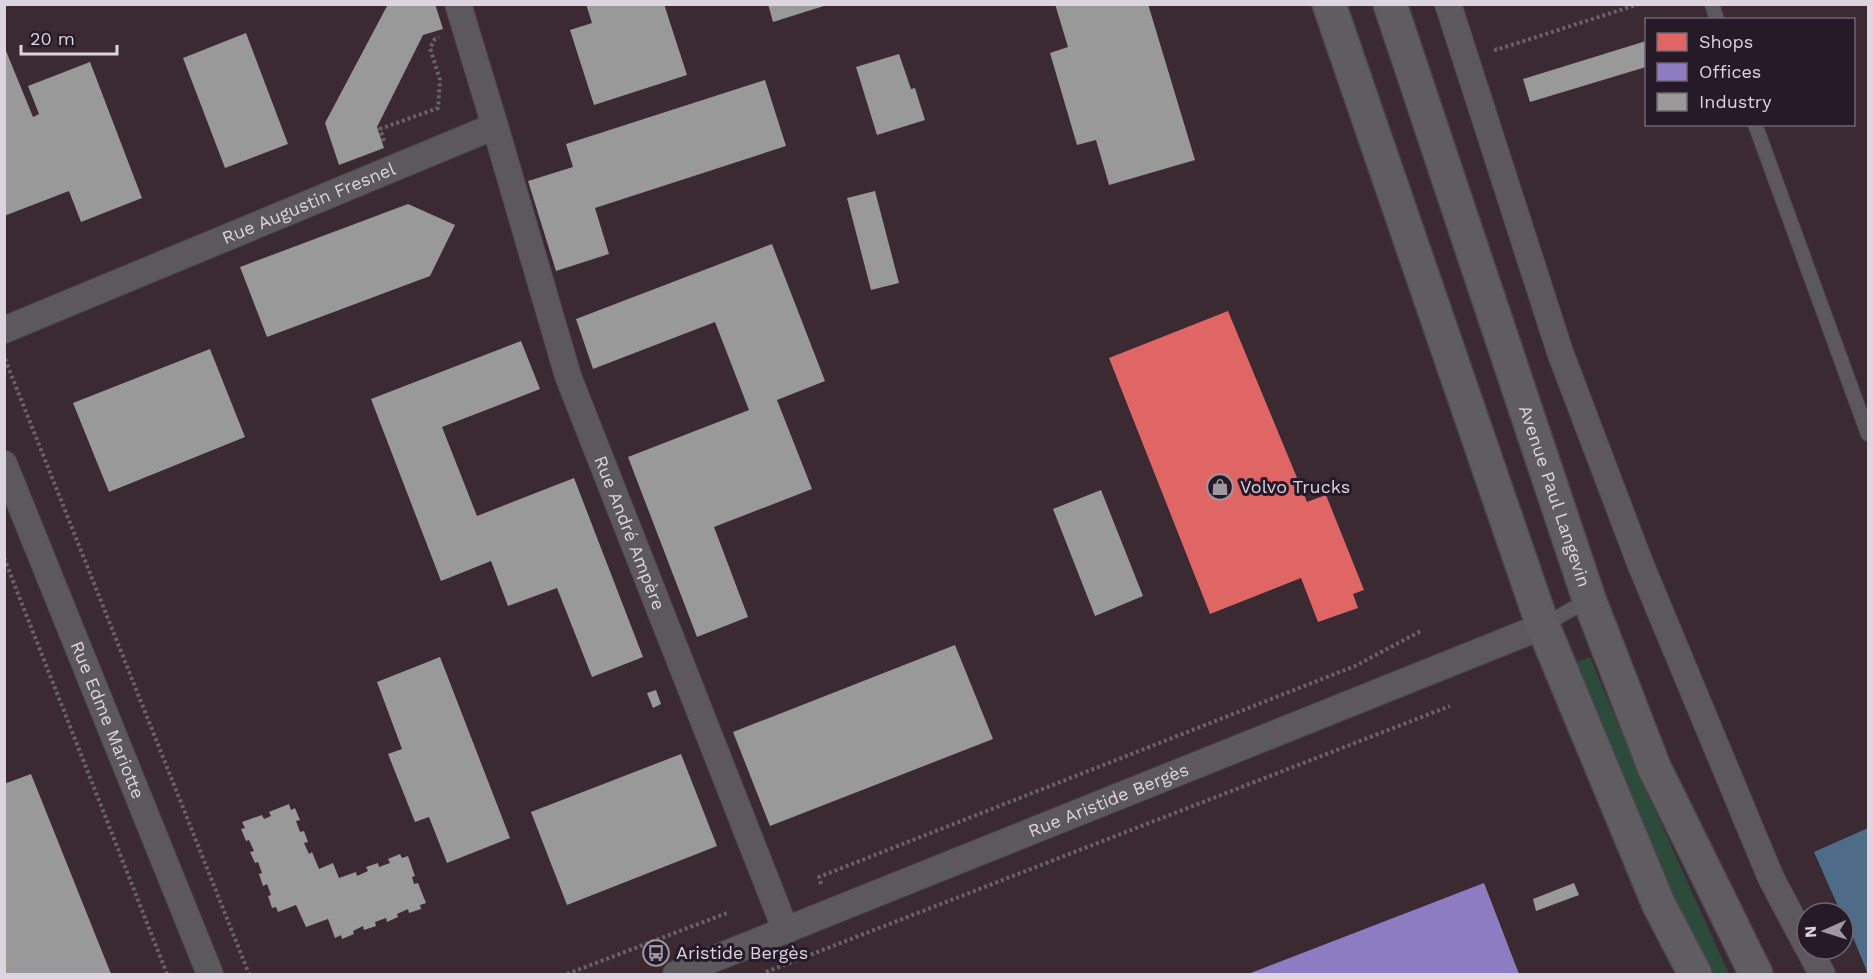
<svg xmlns="http://www.w3.org/2000/svg" width="1873" height="979" viewBox="0 0 1873 979" font-family="'Work Sans',sans-serif">
  <rect width="100%" height="100%" fill="#2e2830"/>
  <path fill="#3b2a32" fill-rule="evenodd" d="M5,5H1868V974H5ZM1646,20H1854V124H1646ZM1807,913H1843V949H1807Z"/>
  <path fill="#2d4b3b" d="M1590,657L1640,777L1729,974H1705L1579,679L1578,662Z"/>
  <path fill="#4e6b87" d="M1868,828V974L1843,913H1841L1814,852Z"/>
  <path fill="#e06666" d="M1228,311L1307,502L1326,495L1364,590L1353,594L1358,608L1318,622L1301,578L1210,614L1109,358Z"/>
  <path fill="#8e7cc3" d="M1484,883L1519,974H1248Z"/>
  <g fill="#999">
    <path d="M393,4H435L443,29L423,35L377,127L384,148L339,165L325,123L387,6Z"/>
    <path d="M586,4H664L687,75L594,105L570,30L592,23Z"/>
    <path d="M768,4H827V5L773,22Z"/>
    <path d="M1055,4H1148L1195,160L1109,185L1096,140L1077,145L1050,53L1068,47Z"/>
    <path d="M246,33L288,144L225,168L183,58Z"/>
    <path d="M1646,41V67L1530,102L1523,79Z"/>
    <path d="M4,46L33,117L39,114L28,86L90,62L142,198L81,222L69,191L4,216Z"/>
    <path d="M899,54L911,89L915,88L925,120L877,135L856,67Z"/>
    <path d="M765,80L786,146L595,208L609,254L556,271L528,181L573,167L566,144Z"/>
    <path d="M875,191L899,283L871,290L847,198Z"/>
    <path d="M408,204L455,225L430,276L267,337L240,267Z"/>
    <path d="M772,244L825,381L777,400L812,489L714,527L748,617L697,637L628,457L749,410L715,322L593,369L576,319Z"/>
    <path d="M521,341L540,389L442,427L477,516L574,478L643,657L592,677L557,588L508,606L491,561L441,581L371,399Z"/>
    <path d="M210,349L245,437L109,492L73,403Z"/>
    <path d="M1101,490L1143,596L1095,616L1053,509Z"/>
    <path d="M955,645L993,739L770,826L733,732Z"/>
    <path d="M440,657L510,838L447,863L429,817L415,822L388,754L402,749L377,682Z"/>
    <path d="M656,690L661,704L653,708L647,693Z"/>
    <path d="M681,754L717,846L567,905L531,812Z"/>
    <path d="M31,774L111,974H4V784Z"/>
    <path d="M289,804L291,810L295,808L300,820L296,821L300,832L304,831L308,842L304,843L309,854L312,852L319,869L333,863L339,878L356,872L357,876L368,871L366,867L378,863L379,867L390,863L388,859L400,854L402,858L408,856L415,876L412,877L414,884L418,883L426,903L420,905L421,909L409,913L408,909L397,914L398,917L387,922L386,918L375,922L376,926L364,930L363,926L353,931L354,934L342,939L341,935L335,938L328,919L306,927L296,905L278,912L276,907L272,908L268,896L271,895L267,884L263,886L259,874L262,873L258,862L255,863L250,852L254,851L249,840L246,841L241,829L245,828L242,822L262,815L264,819L271,816L269,812Z"/>
    <path d="M1574,883L1579,895L1536,911L1533,899Z"/>
  </g>
  <g fill="none" stroke-linecap="round" stroke-linejoin="round">
    <g stroke="#49444b" stroke-width="16">
      <g id="service">
        <path d="M1712,4L1717,20"/>
        <path d="M1755,124L1868,434"/>
        <path d="M1543,626L1589,599"/>
      </g>
    </g>
    <g stroke="#49444b" stroke-width="28">
      <g id="minor">
        <path d="M1448,4L1560,352L1640,563L1771,878L1807,946"/>
        <path id="s1" d="M495,126L568,376L786,931"/>
        <path id="s2" d="M4,330L495,126L458,4"/>
        <path id="s3" d="M4,464L210,974"/>
        <path d="M1809,949L1822,974"/>
        <path id="s4" d="M676,974L1543,626"/>
      </g>
    </g>
    <g stroke="#49444b" stroke-width="36">
      <g id="secondary">
        <path d="M1329,4L1543,626L1659,905L1695,974"/>
        <path id="s5" d="M1390,4L1589,599L1654,767L1756,974"/>
      </g>
    </g>
    <g stroke="#676368" stroke-width="4" stroke-dasharray="3 3" stroke-linecap="butt">
      <path d="M1495,48L1496,50L1639,4"/>
      <path d="M384,141L380,129L438,108L440,80L430,48L435,39L439,37"/>
      <path d="M5,359L249,974"/>
      <path d="M4,558L167,974"/>
      <path d="M821,884L819,877L1355,666L1421,631"/>
      <path d="M766,972L1450,706"/>
      <path d="M567,974L727,913"/>
    </g>
    <use href="#service" stroke="#5d585e" stroke-width="14"/>
    <use href="#minor" stroke="#5d585e" stroke-width="26"/>
    <use href="#secondary" stroke="#5f5d5f" stroke-width="33"/>
  </g>
  <defs>
    <g id="shop-ring" transform="scale(1.35)"><circle r="9.5" fill="#261a29" stroke="#9f98a1" stroke-width="1.5"/><path d="M-5-2.5h2.3a2.7 3.5 0 0 1 5.4 0H5L5.5 6h-11ZM-1.5-2.5h3a1.5 2.3 0 0 0-3 0Z" fill="#9f98a1"/></g>
    <g id="bus-ring" transform="scale(1.35)"><circle r="9.5" fill="#261a29" stroke="#9f98a1" stroke-width="1.5"/><path d="M-5-6H5V4H4V6H2V4H-2V6H-4V4H-5ZM-3.5-4V0h7V-4ZM-3.5 1.2v1.5H-2V1.2ZM2 1.2v1.5H3.5V1.2Z" fill="#9f98a1"/></g>
  </defs>
  <g fill-rule="evenodd">
    <use href="#shop-ring" x="1220" y="487"/>
    <use href="#bus-ring" x="656" y="953"/>
  </g>
  <g text-anchor="middle" stroke-width="6" stroke-linejoin="round" paint-order="stroke">
    <g font-size="18" fill="#dcd4de" stroke="#261a29">
      <text dy="6" stroke="none"><textPath href="#s2" startOffset="330">Rue Augustin Fresnel</textPath></text>
      <text dy="6" stroke="none"><textPath href="#s5" startOffset="519">Avenue Paul Langevin</textPath></text>
      <text dy="6" stroke="none"><textPath href="#s1" startOffset="429">Rue André Ampère</textPath></text>
      <text dy="6" stroke="none"><textPath href="#s3" startOffset="276">Rue Edme Mariotte</textPath></text>
      <text dy="6" stroke="none"><textPath href="#s4" startOffset="466">Rue Aristide Bergès</textPath></text>
    </g>
    <g font-size="18" fill="#dcd4de" stroke="#261a29" text-anchor="start">
      <text x="1240" y="493">Volvo Trucks</text>
      <text x="676" y="959">Aristide Bergès</text>
    </g>
  </g>
  <rect width="1873" height="979" fill="none" stroke="#dcd4de" stroke-width="12"/>
  <rect x="1645" y="18" width="210" height="108" fill="#261a29" stroke="#6f6471" stroke-width="1.5"/>
  <rect x="1657" y="33" width="30" height="18" fill="#e06666" stroke="#6f6471" stroke-width="1.5"/>
  <text x="1699" y="48" font-size="18" fill="#dcd4de">Shops</text>
  <rect x="1657" y="63" width="30" height="18" fill="#8e7cc3" stroke="#6f6471" stroke-width="1.5"/>
  <text x="1699" y="78" font-size="18" fill="#dcd4de">Offices</text>
  <rect x="1657" y="93" width="30" height="18" fill="#999999" stroke="#6f6471" stroke-width="1.5"/>
  <text x="1699" y="108" font-size="18" fill="#dcd4de">Industry</text>
  <g transform="translate(1825 931) rotate(267)"><circle r="28" fill="#261a29" stroke="#6f6471" stroke-width="1.5"/>
  <path d="M0-4.5L10 22L0 15L-10 22Z" fill="#9f98a1"/>
  <text y="-9" font-size="16" font-weight="bold" text-anchor="middle" fill="#dcd4de">N</text>
  </g>
  <path d="M21 45v9h96v-9" fill="none" stroke="#dcd4de" stroke-width="3"/>
  <text x="30" y="45" font-size="18" fill="#dcd4de" stroke="#261a29" stroke-width="4.5" paint-order="stroke">20 m</text>
</svg>
